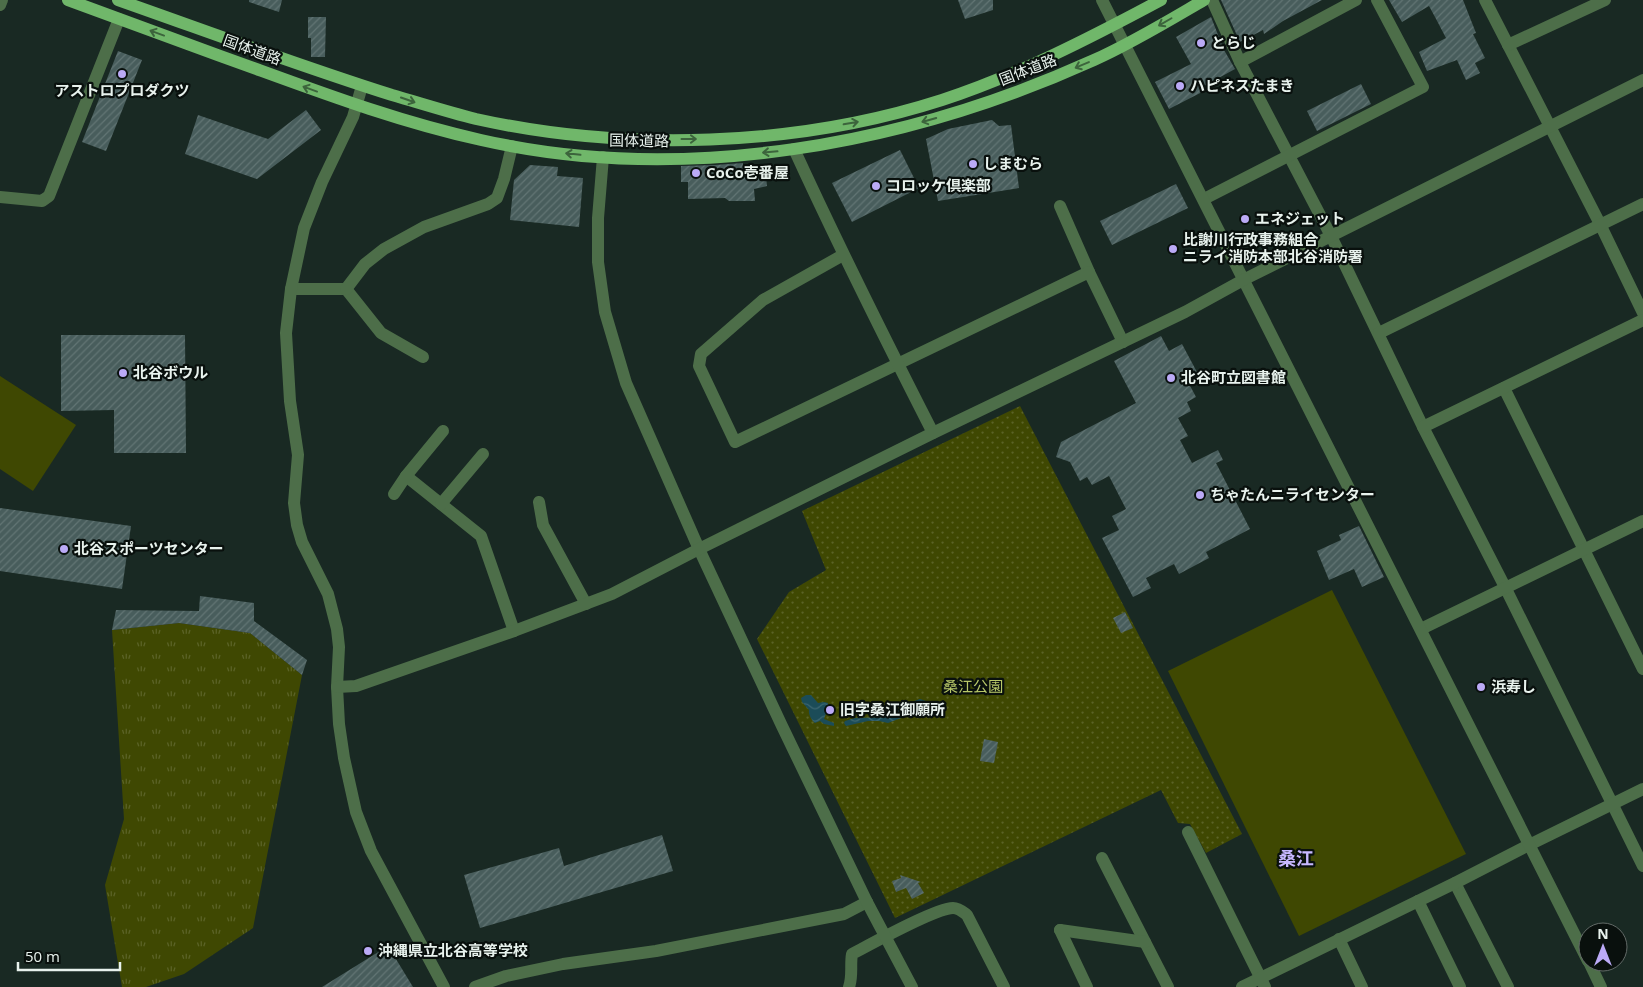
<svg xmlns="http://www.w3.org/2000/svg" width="1643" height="987" viewBox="0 0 1643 987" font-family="'Open Sans','Noto Sans JP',sans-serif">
  <defs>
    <pattern id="grass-tufts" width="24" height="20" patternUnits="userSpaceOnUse" patternTransform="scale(1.25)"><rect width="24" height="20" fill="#3f4802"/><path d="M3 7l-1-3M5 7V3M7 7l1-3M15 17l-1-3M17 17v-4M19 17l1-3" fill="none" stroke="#5b6327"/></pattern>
    <pattern id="park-dots" width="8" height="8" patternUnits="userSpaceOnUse" patternTransform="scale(1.25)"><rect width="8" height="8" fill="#3f4802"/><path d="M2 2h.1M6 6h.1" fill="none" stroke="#5b6327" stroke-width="1.8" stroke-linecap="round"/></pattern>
    <pattern id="water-waves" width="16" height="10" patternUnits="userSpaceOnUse" patternTransform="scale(1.25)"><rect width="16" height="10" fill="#1b4c58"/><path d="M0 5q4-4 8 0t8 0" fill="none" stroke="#3c6670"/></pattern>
    <pattern id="building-hatch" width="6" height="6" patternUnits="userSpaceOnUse" patternTransform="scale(1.25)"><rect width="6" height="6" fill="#485d5c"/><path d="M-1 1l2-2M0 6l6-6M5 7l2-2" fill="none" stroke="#627574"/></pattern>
  </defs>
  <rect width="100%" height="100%" fill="#192923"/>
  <path fill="url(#grass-tufts)" d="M179,623L250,633L302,675L253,928L184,974L146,987H122L105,885L124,819L112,630Z"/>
  <path fill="url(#park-dots)" d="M1020,406L1242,834L1206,853L1190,824L1178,823L1161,790L895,918L757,639L789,592L826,570L802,511Z"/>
  <g fill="#3f4802">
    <path d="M0,376L76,425L33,491L0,469Z"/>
    <path d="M1332,590L1466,854L1299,936L1168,671Z"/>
  </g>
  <g fill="url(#water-waves)">
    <path d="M806,695H811L818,703L824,702L828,703V708L824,719L834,723V726L824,724L820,721L815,723C812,721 808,714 809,710L802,702L801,698Z"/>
    <path d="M920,699L926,701L927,704C919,706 912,707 909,715L888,723L879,721H868L846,726L844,723L845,721L855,718L890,717L906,704Z"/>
  </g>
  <g fill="url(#building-hatch)">
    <path d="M249,0H282L279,12L249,2Z"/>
    <path d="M958,0H993V10L965,19Z"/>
    <path d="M1221,0H1322L1283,21L1264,34L1263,30L1240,42Z"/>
    <path d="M1389,0H1463L1476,33L1473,34L1485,58L1475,63L1480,73L1466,80L1457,60L1427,71L1419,52L1446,38L1435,17L1429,6L1402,22Z"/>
    <path d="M308,17H326L325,57H311V38H308Z"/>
    <path d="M1211,17L1224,50L1235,69L1204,86L1206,90L1169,109L1155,82L1191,64L1176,37Z"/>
    <path d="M118,51L142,60L106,151L82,142Z"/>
    <path d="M1361,84L1371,104L1317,131L1307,111Z"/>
    <path d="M306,110L321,130L257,179L185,154L198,115L268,139Z"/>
    <path d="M992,120L999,126L1011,125L1019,188L938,201L926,139L948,129Z"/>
    <path d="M900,150L919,188L852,222L832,183Z"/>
    <path d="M743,163V165L765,166L767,186L754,189L755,201H729L725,198L688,199V182H681V166L715,165Z"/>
    <path d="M530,165L558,167L557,176L583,178L579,227L510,220L514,180Z"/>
    <path d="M1176,184L1188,208L1112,245L1100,221Z"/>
    <path d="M61,335H185L186,453H114V410L61,411Z"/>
    <path d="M1161,336L1169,351L1182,344L1198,374L1187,380L1196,397L1187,402L1191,411L1178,418L1188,436L1180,440L1192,463L1218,450L1223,460L1216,463L1250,529L1206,552L1209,558L1179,574L1174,564L1146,578L1151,588L1133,597L1102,538L1119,530L1112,516L1126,509L1109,476L1092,485L1087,477L1080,481L1070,462L1056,457L1061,442L1136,403L1114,361Z"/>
    <path d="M0,508L131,526L122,589L0,571Z"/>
    <path d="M1359,526L1384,577L1362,587L1354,569L1329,580L1317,551L1341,540L1339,535Z"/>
    <path d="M200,596L254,603V621L307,660L302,675L250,633L179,623L112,630L116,610L199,611Z"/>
    <path d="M1125,612L1133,628L1121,633L1113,618Z"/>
    <path d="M984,739L998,742L994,763L980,761Z"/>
    <path d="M662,835L673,871L480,928L464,875L559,848L564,866Z"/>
    <path d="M900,875L921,882L918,883L924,893L912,899L906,888L896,892L892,881L901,878Z"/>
    <path d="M388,946L413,987H322Z"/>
  </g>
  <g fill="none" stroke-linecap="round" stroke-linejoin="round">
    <g stroke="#4d6e49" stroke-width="12">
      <path d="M1212,0L1240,62L1331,236L1423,427L1506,589L1643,866"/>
      <path d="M1485,0L1600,224L1643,313"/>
      <path d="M0,5L2,0"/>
      <path d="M1508,45L1605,0"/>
      <path d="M1240,62L1356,0"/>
      <path d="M0,197L42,201L49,196L119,19"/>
      <path d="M1204,199L1423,87L1377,0"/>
      <path d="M1060,206L1089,272"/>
      <path d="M843,255L763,300L701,354L699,366L735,442L1089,272L1123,342"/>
      <path d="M1245,279L1643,80"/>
      <path d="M291,289H346L381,333L423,357"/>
      <path d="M346,289L365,264L384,249L424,227L488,204L497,198L504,179L512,146"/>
      <path d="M1379,333L1643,204"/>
      <path d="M1504,388L1643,669"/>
      <path d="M1423,427L1643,320"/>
      <path d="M406,476L481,536L514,631"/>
      <path d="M394,494L406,476L443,431"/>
      <path d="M539,502L543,525L586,604"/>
      <path d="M441,504L483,454"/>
      <path d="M1421,629L1643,521"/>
      <path d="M1188,832L1265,987"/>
      <path d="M1102,858L1168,987"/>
      <path d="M1455,883L1508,987"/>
      <path d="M1418,901L1460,987"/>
      <path d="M1060,930L1145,942"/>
      <path d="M1060,930L1087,987"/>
      <path d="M1339,939L1362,987"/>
      <path d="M475,987L506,976L563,964L656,951L844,914L867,902"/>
      <path d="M849,987C853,976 850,965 852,954C871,944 936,908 953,908C959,908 963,912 967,915L1004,987"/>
      <path d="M1242,987L1455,883L1529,845L1643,789"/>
    </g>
    <g stroke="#4d6e49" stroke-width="12">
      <path d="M1102,0L1588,961"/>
      <path d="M362,86L353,117L322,182L304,228L291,289L286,333L290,401L298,455L294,503L297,525L302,542L328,594L337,629L339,647L337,687L339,724L344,758L356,812L371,851L444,987"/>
      <path d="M794,149C838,245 885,339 933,433"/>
      <path d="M603,157L598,218V262L605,312L626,383L699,549L782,726L867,902L912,987"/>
      <path d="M337,687L356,686L514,631L612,594L699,549L933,433L1185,312L1245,279"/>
      <path d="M1589,962L1601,987"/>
    </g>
    <g stroke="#70b76a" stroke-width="12">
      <path d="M68,0C131,23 195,47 259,70C333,97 404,123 481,140C684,186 906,145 1094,60C1132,43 1168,21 1204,0"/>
      <path d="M118,0C209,32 300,66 392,95C420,103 448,112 476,119C625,152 796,147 942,100C1018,75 1090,38 1161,0"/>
    </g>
  </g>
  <defs><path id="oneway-shaft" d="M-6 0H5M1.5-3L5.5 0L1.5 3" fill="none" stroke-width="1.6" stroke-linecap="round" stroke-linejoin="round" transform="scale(1.25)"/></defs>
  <g stroke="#3c643c">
    <use href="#oneway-shaft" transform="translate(1165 22) rotate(150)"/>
    <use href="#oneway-shaft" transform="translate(157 33) rotate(-160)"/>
    <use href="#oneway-shaft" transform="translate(1082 65) rotate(157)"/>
    <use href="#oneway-shaft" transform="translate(310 89) rotate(-160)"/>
    <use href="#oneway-shaft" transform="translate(408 100) rotate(19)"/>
    <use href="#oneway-shaft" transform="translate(929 120) rotate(164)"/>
    <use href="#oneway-shaft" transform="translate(851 123) rotate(-10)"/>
    <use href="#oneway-shaft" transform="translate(689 139)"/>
    <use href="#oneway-shaft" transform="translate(770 152) rotate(175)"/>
    <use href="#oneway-shaft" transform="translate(573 154) rotate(-174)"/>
  </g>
  <g fill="#bbaaf6" stroke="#09100d" stroke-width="2">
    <circle cx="1201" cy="43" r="5"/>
    <circle cx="122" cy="74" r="5"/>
    <circle cx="1180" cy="86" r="5"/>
    <circle cx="973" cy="164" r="5"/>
    <circle cx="696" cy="173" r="5"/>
    <circle cx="876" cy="186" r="5"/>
    <circle cx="1245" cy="219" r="5"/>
    <circle cx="1173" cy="249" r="5"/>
    <circle cx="123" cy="373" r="5"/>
    <circle cx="1171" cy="378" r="5"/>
    <circle cx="1200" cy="495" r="5"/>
    <circle cx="64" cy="549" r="5"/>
    <circle cx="1481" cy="687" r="5"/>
    <circle cx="830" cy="710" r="5"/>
    <circle cx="368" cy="951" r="5"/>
  </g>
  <g text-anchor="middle" stroke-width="4.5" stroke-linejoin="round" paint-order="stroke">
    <g font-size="15" font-weight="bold" fill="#e8f2ed" stroke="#09100d" text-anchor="start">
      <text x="1211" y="48">とらじ</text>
      <text x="1190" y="91">ハピネスたまき</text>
      <text x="122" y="96" text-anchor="middle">アストロプロダクツ</text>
      <text x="983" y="169">しまむら</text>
      <text x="706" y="178">CoCo壱番屋</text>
      <text x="886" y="191">コロッケ倶楽部</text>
      <text x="1255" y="224">エネジェット</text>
      <text x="1183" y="245">比謝川行政事務組合<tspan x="1183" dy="17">ニライ消防本部北谷消防署</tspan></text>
      <text x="133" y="378">北谷ボウル</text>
      <text x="1181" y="383">北谷町立図書館</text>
      <text x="1210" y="500">ちゃたんニライセンター</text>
      <text x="74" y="554">北谷スポーツセンター</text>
      <text x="1491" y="692">浜寿し</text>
      <text x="840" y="715">旧字桑江御願所</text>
      <text x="378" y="956">沖縄県立北谷高等学校</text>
    </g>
    <g font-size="15" fill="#e8f2ed" stroke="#09100d">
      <text transform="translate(252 50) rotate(20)" y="5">国体道路</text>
      <text transform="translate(1028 70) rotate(-21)" y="5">国体道路</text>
      <text transform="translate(639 141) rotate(1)" y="5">国体道路</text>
    </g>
    <g font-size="15" fill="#b9c969" stroke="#09100d">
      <text x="973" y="692">桑江公園</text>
    </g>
    <g font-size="18" font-weight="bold" fill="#c7b8ff" stroke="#09100d">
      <text x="1296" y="865">桑江</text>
    </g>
  </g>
  <g transform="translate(1603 947)"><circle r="24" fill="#09100d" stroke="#626a67"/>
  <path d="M0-4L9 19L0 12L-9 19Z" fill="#bbaaf6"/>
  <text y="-8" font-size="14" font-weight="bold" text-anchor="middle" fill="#e8f2ed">N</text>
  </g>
  <path d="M18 962v8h102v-8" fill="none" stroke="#e8f2ed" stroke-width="2.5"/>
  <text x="25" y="962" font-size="15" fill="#e8f2ed" stroke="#09100d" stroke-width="4" paint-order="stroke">50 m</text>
</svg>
